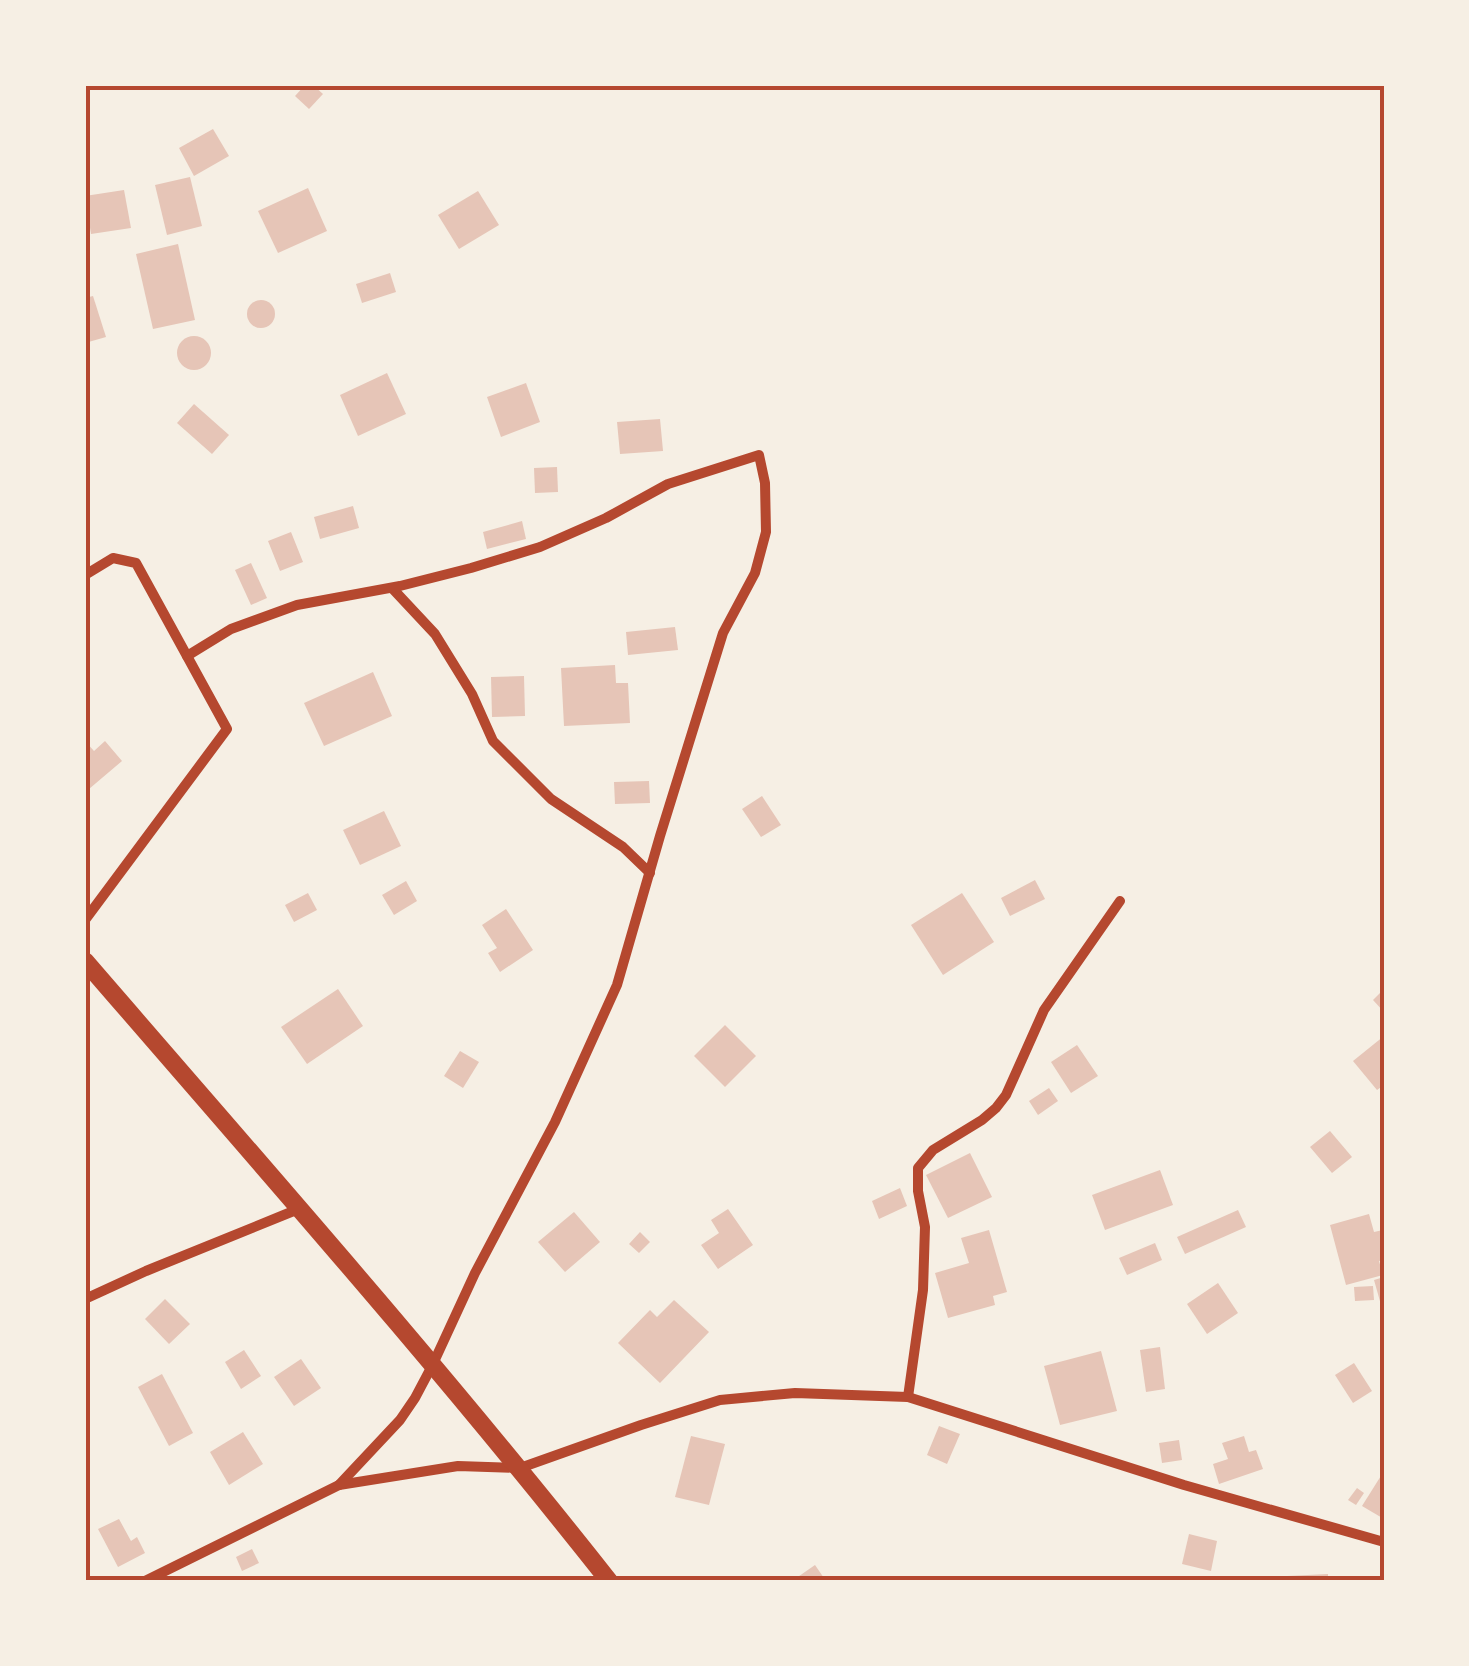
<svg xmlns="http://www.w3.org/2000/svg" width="1469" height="1666" viewBox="0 0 1469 1666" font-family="'Golos Text',sans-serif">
  <rect width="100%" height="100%" fill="#f6efe4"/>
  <g fill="#e6c5b7">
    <path d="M305,85H313L323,94L309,109L295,96Z"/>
    <path d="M213,129L229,156L194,176L179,148Z"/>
    <path d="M190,177L202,226L167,235L155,185Z"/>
    <path d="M308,188L327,231L278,253L258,211Z"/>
    <path d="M124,190L131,228L91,234L85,196Z"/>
    <path d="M478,191L499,225L459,249L438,215Z"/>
    <path d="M178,244L195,320L153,329L136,254Z"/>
    <path d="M390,273L396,292L362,303L356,284Z"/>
    <path d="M93,296L106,337L85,343V298Z"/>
    <circle cx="261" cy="314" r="14"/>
    <circle cx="194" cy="353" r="17"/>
    <path d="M387,373L406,414L358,436L340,395Z"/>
    <path d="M526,383L540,422L501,437L487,397Z"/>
    <path d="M194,404L229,435L212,454L177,423Z"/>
    <path d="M660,419L663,451L620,454L617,422Z"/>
    <path d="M557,467L558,492L535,493L534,468Z"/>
    <path d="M353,506L359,528L320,539L314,517Z"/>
    <path d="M522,521L526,539L487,549L483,532Z"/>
    <path d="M291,532L303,562L280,571L268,541Z"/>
    <path d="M251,563L267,598L251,605L235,570Z"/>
    <path d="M675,627L678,650L628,655L626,632Z"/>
    <path d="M615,665L616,683H628L630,723L564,726L561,668Z"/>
    <path d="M373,672L392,716L324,746L304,703Z"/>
    <path d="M524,676L525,716L492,717L491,677Z"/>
    <path d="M85,741L94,751L105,741L122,761L89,789L85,784Z"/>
    <path d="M649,781L650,803L615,804L614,782Z"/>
    <path d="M762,796L781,825L761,837L742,809Z"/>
    <path d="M384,811L401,846L360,865L343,830Z"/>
    <path d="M1035,880L1045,899L1010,916L1001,898Z"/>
    <path d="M406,881L417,901L394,915L382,895Z"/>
    <path d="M308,893L317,910L294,922L285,905Z"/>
    <path d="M962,893L994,942L943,975L911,925Z"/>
    <path d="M506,909L533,950L500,972L488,953L497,948L482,925Z"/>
    <path d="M338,989L363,1026L307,1064L281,1027Z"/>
    <path d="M1384,989V1012L1373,1000Z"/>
    <path d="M725,1025L756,1056L725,1087L694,1056Z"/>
    <path d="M1384,1036V1085L1377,1090L1353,1061Z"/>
    <path d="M1077,1045L1098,1076L1071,1093L1051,1062Z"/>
    <path d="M460,1051L479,1062L463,1088L444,1076Z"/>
    <path d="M1049,1088L1058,1101L1038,1115L1029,1101Z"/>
    <path d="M1330,1131L1352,1157L1332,1173L1310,1147Z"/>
    <path d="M970,1153L992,1197L948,1218L926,1175Z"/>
    <path d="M1160,1170L1173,1205L1105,1230L1092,1195Z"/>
    <path d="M900,1188L907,1206L879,1219L872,1201Z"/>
    <path d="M728,1209L753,1245L718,1269L701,1245L719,1233L711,1220Z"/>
    <path d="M1238,1210L1246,1227L1185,1254L1177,1237Z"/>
    <path d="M574,1212L600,1242L565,1272L538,1242Z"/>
    <path d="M1369,1214L1374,1232L1383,1230L1384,1233V1260L1379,1261L1383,1275L1346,1285L1330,1225Z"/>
    <path d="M989,1230L1007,1292L993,1296L995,1305L948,1318L935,1273L969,1263L961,1238Z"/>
    <path d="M640,1232L650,1242L639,1253L629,1244Z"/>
    <path d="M1155,1243L1162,1260L1127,1275L1119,1258Z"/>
    <path d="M1384,1277V1312H1383L1374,1280Z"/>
    <path d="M1218,1283L1238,1313L1207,1334L1187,1304Z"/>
    <path d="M1373,1286L1374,1300L1355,1301L1354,1287Z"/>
    <path d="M165,1299L190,1324L169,1344L145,1319Z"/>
    <path d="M674,1300L709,1332L660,1383L618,1343L650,1310L657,1317Z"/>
    <path d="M1160,1347L1165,1389L1146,1392L1140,1350Z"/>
    <path d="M244,1350L261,1376L241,1389L225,1362Z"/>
    <path d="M1101,1351L1117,1411L1060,1425L1044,1366Z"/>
    <path d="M301,1359L321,1388L294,1406L274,1377Z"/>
    <path d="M1354,1363L1372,1391L1353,1403L1335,1375Z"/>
    <path d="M162,1374L193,1433L169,1446L138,1387Z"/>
    <path d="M939,1426L960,1434L947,1464L927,1455Z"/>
    <path d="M243,1432L263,1464L229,1485L210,1452Z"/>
    <path d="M691,1436L725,1444L709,1505L675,1497Z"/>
    <path d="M1244,1436L1249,1452L1256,1450L1263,1469L1219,1484L1213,1464L1228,1459L1222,1443Z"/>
    <path d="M1179,1440L1182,1460L1162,1463L1159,1443Z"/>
    <path d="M1384,1471V1519L1362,1506Z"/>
    <path d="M1357,1488L1364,1493L1356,1505L1348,1500Z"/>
    <path d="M119,1519L131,1541L137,1537L145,1553L118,1567L98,1529Z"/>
    <path d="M1189,1534L1217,1541L1211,1571L1182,1564Z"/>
    <path d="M252,1549L259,1563L242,1571L236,1557Z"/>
    <path d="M815,1565L826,1581H792Z"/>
    <path d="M1328,1574V1581H1287V1576Z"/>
  </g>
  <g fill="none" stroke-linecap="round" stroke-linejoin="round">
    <g stroke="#b5482f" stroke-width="10">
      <path d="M85,575L113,558L136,563L227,729L85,920"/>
      <path d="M392,588L435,634L472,694L493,741L551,799L623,847L650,873"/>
      <path d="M187,656L231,629L297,605L400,586L471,568L540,547L606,518L668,484L759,455L765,483L766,532L755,573L723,633L660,836L617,985L555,1122L475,1273L433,1364L415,1398L400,1420L339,1485"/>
      <path d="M85,1299L146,1271L301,1208"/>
      <path d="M908,1397L923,1290L925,1227L918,1191V1168L933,1150L982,1120L996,1108L1006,1095L1044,1010L1120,901"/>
      <path d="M145,1581L339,1485L458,1466L520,1468L641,1425L720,1400L795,1393L908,1397L1184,1485L1384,1542"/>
    </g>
    <path stroke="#b5482f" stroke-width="18" d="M85,961C262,1166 441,1368 609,1581"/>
  </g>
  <rect width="1469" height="1666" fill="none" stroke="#f6efe4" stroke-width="175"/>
  <rect x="88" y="88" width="1294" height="1490" fill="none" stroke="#b5482f" stroke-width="4"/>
</svg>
